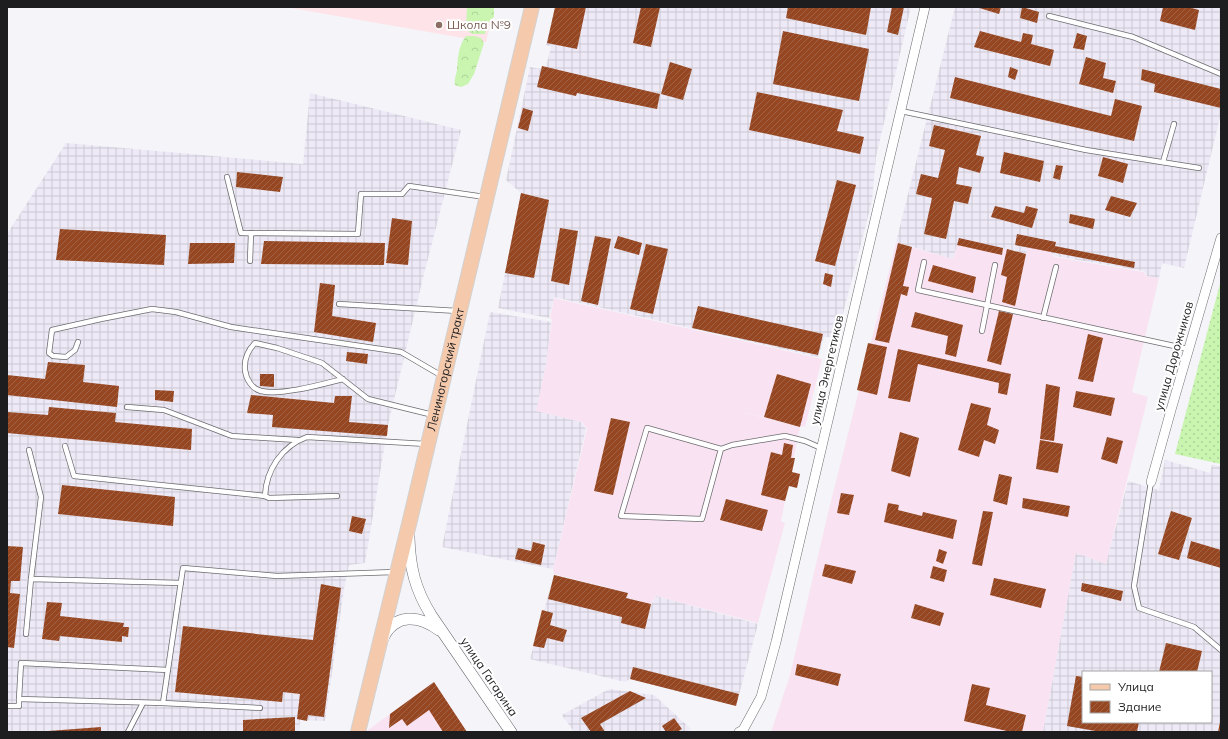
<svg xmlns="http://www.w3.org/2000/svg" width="1228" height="739" viewBox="0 0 1228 739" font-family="Mulish,sans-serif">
  <defs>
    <pattern id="industrial-grid" width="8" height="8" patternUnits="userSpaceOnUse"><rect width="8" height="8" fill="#ede9f6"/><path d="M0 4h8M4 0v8" fill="none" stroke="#cbc7d2"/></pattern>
    <pattern id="grass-dots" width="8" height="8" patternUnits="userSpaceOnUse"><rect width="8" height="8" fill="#c9f5b0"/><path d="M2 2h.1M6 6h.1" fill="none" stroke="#acd297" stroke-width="1.8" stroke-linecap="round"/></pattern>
    <pattern id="forest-crowns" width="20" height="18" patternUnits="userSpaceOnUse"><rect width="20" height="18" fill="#c9f5b0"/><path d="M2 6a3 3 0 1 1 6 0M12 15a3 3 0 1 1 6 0" fill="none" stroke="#acd297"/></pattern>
    <pattern id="building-hatch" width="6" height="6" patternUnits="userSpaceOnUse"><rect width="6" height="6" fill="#964721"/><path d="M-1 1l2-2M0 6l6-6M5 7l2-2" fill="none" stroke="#9f6448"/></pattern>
  </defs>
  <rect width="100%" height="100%" fill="#f5f4f9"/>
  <g fill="#f9e3f2">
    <path d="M959,238L1026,254L1027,247L1049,251L1055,257L1144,272L1146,276L1159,278L1132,392L1148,397L1106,564L1076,553L1043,732H771L790,675L828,513L896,243L953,259Z"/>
    <path d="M554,298L822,359L805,427L734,410L800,427L781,521L785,523L758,623L656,596L651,604L627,598L628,593L554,574L553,569L587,429L582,422L536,411L546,364L552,319H550Z"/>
    <path d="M434,682L467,732H368V730Z"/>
  </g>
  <g fill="url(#industrial-grid)" fill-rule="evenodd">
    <path d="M556,7H911L876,157L872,201L837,337H824L818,357L554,297L549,318L498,308L521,193L506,180L530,67L541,69L546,67L551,47L546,45Z"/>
    <path d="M955,7H1116L1122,8L1119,7H1221V113L1184,268L1162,263L1159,278L1147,276L1144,271L1055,256L1049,251L1027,247L1026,254L959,238L953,259L896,242Z"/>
    <path d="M310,93L461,130L422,282L388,425L365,563L349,565L344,589L325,721L300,720L299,732H7V234L66,143L303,164Z"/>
    <path d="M490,312L551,322L546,364L536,411L581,422L586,429L553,569L442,547Z"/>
    <path d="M1165,460L1210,473L1212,465L1221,466V732H1043L1076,553L1106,564L1128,481L1159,490ZM1083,672H1211V722H1083Z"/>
    <path d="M554,575L628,593L627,598L651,605L656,596L758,624L736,706L630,679L625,682L530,659Z"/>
    <path d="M609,689L654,695L691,729L686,732H574L562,715Z"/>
  </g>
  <path fill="#fee3e8" d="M292,7H494L486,42L291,8Z"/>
  <path fill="url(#grass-dots)" d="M1221,280V464L1175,454Z"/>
  <g fill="url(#forest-crowns)">
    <path d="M467,7H494V17L489,21L485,34H473L469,32L466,26Z"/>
    <path d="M466,36H474L481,38L484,43L474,74L468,84L461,87L455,85C454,79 456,76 457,70C458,57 458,47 466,36Z"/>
  </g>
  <g fill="url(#building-hatch)">
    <path d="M555,7H586L577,49L547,43Z"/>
    <path d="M641,7H660L651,47L633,43Z"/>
    <path d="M788,7H871L866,35L786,18Z"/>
    <path d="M892,7H904L898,35L887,32Z"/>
    <path d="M976,7H1001L999,14Z"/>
    <path d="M1022,7L1039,12L1037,23L1020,18Z"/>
    <path d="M1163,7H1188L1199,10L1195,30L1160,21Z"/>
    <path d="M783,31L869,49L859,101L773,84Z"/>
    <path d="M980,31L1021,42L1023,33L1033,35L1031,44L1054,50L1050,66L974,47Z"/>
    <path d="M1077,33L1087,36L1084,50L1073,48Z"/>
    <path d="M1086,57L1106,63L1103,78L1116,81L1113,93L1079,84Z"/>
    <path d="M670,62L692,69L683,100L661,94Z"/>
    <path d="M542,66L660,94L657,109L577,93L576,96L537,87Z"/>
    <path d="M1010,67L1018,70L1015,80L1008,77Z"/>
    <path d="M1142,69L1221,89V108L1154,92L1155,84L1141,80Z"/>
    <path d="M955,77L1111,116L1115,99L1142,106L1134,141L950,98Z"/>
    <path d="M757,92L843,110L837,131L864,137L860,154L749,130Z"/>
    <path d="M523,108L533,111L528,131L518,128Z"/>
    <path d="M934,125L981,136L976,155L984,157L980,173L959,167L956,184L972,187L968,204L954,201L946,239L924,234L932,198L916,194L921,174L938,178L945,150L929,146Z"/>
    <path d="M1004,152L1044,161L1040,182L1000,173Z"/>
    <path d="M1103,157L1128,164L1123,183L1098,176Z"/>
    <path d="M1056,165L1063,166L1060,180L1053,178Z"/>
    <path d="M237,172L283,177L280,192L236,187Z"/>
    <path d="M837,180L856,185L835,266L815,261Z"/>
    <path d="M521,193L549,200L534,278L505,273Z"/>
    <path d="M1111,196L1137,203L1130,217L1105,210Z"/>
    <path d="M995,206L1024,213L1026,206L1038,209L1032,228L991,217Z"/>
    <path d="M1070,214L1095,219L1093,229L1069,223Z"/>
    <path d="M392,218L412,221L408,265L386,263Z"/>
    <path d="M560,228L578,231L569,285L551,281Z"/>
    <path d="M60,229L166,235L164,265L56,260Z"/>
    <path d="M1017,234L1056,242L1055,246L1135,262L1134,268L1015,245Z"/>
    <path d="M595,236L611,239L598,305L581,301Z"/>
    <path d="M618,236L642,243L639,255L614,248Z"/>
    <path d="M959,238L1003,248L1002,255L957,245Z"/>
    <path d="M264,241L385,243L384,265L261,264Z"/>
    <path d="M190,243H235L234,263L188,264Z"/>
    <path d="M898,243L912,247L903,286L909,287L907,296L901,294L889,343L875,340Z"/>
    <path d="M646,244L668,249L653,314L630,309Z"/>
    <path d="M1007,249L1026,254L1015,306L1002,302L1007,277L1001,275Z"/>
    <path d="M933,265L976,277L973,293L928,281Z"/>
    <path d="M825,273L833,275L831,287L823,284Z"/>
    <path d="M320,283L335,285L332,316L376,323L373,342L314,332Z"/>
    <path d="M698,306L823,334L818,355L692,328Z"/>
    <path d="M999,311L1013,314L1001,365L987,361Z"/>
    <path d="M915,312L963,325L956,357L945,354L948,336L911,327Z"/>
    <path d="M1088,334L1103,338L1093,382L1078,379Z"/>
    <path d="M868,343L887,347L877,395L857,390Z"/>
    <path d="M898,349L1011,374L1007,395L998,393L999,383L918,364L910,402L888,398Z"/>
    <path d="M347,352L368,354L367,364L346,361Z"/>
    <path d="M48,362L85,365L83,382L119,386L117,407L7,395V375L45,379Z"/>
    <path d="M260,374H274V387L260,386Z"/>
    <path d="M777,374L811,384L800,427L764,417Z"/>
    <path d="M1046,384L1060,387L1054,441L1040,439Z"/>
    <path d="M155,390L174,391L173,402L155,400Z"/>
    <path d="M1076,391L1115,398L1111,416L1073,407Z"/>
    <path d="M251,395L334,403L335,396H352L349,422L388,425L387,436L272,427L273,415L247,413Z"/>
    <path d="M971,403L991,408L987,425L999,430L995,444L984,440L979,457L958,450Z"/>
    <path d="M49,407L116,413L115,422L192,429L191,450L7,433V412L48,415Z"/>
    <path d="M611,418L630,422L613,495L594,491Z"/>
    <path d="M900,432L919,438L910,477L891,471Z"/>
    <path d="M1107,437L1123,441L1117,464L1101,459Z"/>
    <path d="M1040,440L1063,444L1058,473L1036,469Z"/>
    <path d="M784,443L793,445L791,458H795L792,472L800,474L797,488L789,486L785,501L761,495L771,452L782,455Z"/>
    <path d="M999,474L1012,477L1007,505L993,501Z"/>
    <path d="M62,485L175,497L173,526L58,514Z"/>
    <path d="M841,493L854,495L849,515L837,513Z"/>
    <path d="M1023,498L1070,506L1068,517L1022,508Z"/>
    <path d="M726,499L768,510L762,531L720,520Z"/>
    <path d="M888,503L899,505L898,510L922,516L923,512L957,520L953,539L884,522Z"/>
    <path d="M983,511L993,512L982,566L972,564Z"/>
    <path d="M1171,511L1192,518L1179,560L1158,554Z"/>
    <path d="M352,516L366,519L362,534L349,531Z"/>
    <path d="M1191,541L1221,550V568L1187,558Z"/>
    <path d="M533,542L545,545L541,565L515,559L518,548L531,551Z"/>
    <path d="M7,546L23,547L20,581H11L10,593L20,594L14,648L7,647Z"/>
    <path d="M939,549L947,552L943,564L936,561Z"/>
    <path d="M825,564L856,571L852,584L822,576Z"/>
    <path d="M933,566L947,570L944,582L930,578Z"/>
    <path d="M554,575L628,593L626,598L651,604L645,629L621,623L622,617L548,599Z"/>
    <path d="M994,578L1046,589L1041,608L990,595Z"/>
    <path d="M1082,583L1123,591L1121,601L1081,591Z"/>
    <path d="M321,584L341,588L324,717L308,715L307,721L297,719L300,694L283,692L282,702L175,692L183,626L313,640Z"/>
    <path d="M47,602L62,603L60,616L124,623L123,627H129L128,637L122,636V642L60,636L59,641L42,639Z"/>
    <path d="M915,604L944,613L940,626L911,618Z"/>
    <path d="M542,610L553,613L550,625L567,630L563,642L547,638L544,648L533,646Z"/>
    <path d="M1166,643L1202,651L1197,672H1159Z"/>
    <path d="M797,664L841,674L838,686L795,675Z"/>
    <path d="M633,667L739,694L736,706L630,679Z"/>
    <path d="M1076,676L1083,677V722H1139L1137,732H1101L1067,726Z"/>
    <path d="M434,682L467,732H443L429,710L407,726L402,719L389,728L390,714Z"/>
    <path d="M972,684L990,688L986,705L1026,715L1022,732H1011L964,721Z"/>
    <path d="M630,691L646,698L600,724L605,732H591L581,718Z"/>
    <path d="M295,717V732H243V720Z"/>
    <path d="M674,718L682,729L677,732H666L662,726Z"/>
    <path d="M1220,722L1221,732H1218Z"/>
    <path d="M101,727V732H48V731Z"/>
  </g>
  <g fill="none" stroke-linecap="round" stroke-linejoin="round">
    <g stroke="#6d6c70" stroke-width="6">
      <g id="service">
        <path d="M1049,16L1133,37L1221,74"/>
        <path d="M901,111L1086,150L1199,168"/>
        <path d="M1163,162L1174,124"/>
        <path d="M227,177L241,233L358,234L361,194H402L409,186L485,197"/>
        <path d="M250,261L251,233"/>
        <path d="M924,262L918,290L1188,349"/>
        <path d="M339,304L458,311"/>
        <path d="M1043,318L1056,267"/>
        <path d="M982,331L995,265"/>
        <path d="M78,342L75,350L66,357L53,356L49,353L52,330L101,319L152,309L176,312L231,327L401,352L442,376"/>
        <path d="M343,379C323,384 281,396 261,391C252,389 246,379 245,370C244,359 247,351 255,343L277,348L322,363L368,399L433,415"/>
        <path d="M127,407L164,410L232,436L297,440"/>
        <path d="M65,446L74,476L265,496"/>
        <path d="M721,449L702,519L621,516L647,428L721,449L732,445L785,436L805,441L821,448"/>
        <path d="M29,450L41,497L31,579"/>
        <path d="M1151,482L1134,586L1139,608L1194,627L1221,650"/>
        <path d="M337,496L269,498L265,496C266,470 282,446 307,437L426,444"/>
        <path d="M26,634L31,579L181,583"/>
        <path d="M163,703L19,699L21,663L168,670"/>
        <path d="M7,706H19V699"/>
        <path d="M260,708L163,703L183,568L277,576L395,572"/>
        <path d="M128,732L143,703"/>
      </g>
    </g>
    <g stroke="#6d6c70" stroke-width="10">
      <g id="minor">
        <path d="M1151,482L1171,410L1221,238"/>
        <path d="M739,732L743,730L761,697L776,642L925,7"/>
      </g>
    </g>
    <g stroke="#6d6c70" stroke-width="12">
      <g id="tertiary">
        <path d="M409,538C410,568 415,589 431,615L511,732"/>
        <path d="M383,638C395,613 419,615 439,630"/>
      </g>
    </g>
    <g stroke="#d2d2d2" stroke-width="16">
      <g id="primary">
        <path id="s1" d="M358,732L410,520L532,7"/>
      </g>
    </g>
    <use href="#service" stroke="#fff" stroke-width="4.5"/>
    <use href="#minor" stroke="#fff" stroke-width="9"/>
    <use href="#tertiary" stroke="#fff" stroke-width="11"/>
    <use href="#primary" stroke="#f5c9ac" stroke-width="14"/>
  </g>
  <circle fill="#8d6e63" stroke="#fff" stroke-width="1.5" cx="439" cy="25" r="4"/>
  <g text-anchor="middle" stroke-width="4" stroke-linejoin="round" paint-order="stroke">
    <g font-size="12" fill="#785e54" stroke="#fff" text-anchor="start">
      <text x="447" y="29">Школа №9</text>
    </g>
    <g font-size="12" fill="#1d1d1f" stroke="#fff">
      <text transform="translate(1174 356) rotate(-74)" y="4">улица Дорожников</text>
      <text dy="4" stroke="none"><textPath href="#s1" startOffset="373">Лениногорский тракт</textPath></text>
      <text transform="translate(827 370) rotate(-77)" y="4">улица Энергетиков</text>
      <text transform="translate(489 677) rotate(56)" y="4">улица Гагарина</text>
    </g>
  </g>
  <rect width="1228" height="739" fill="none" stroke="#1d1d1f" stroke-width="16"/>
  <rect x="1082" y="671" width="130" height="52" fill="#ffffff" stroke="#a5a5a5"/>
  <rect x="1090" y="684" width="20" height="6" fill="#f5c9ac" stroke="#a5a5a5"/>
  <text x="1118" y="691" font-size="12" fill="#1d1d1f">Улица</text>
  <rect x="1090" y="701" width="20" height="12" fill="url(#building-hatch)" stroke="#a5a5a5"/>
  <text x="1118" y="711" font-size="12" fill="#1d1d1f">Здание</text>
</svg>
